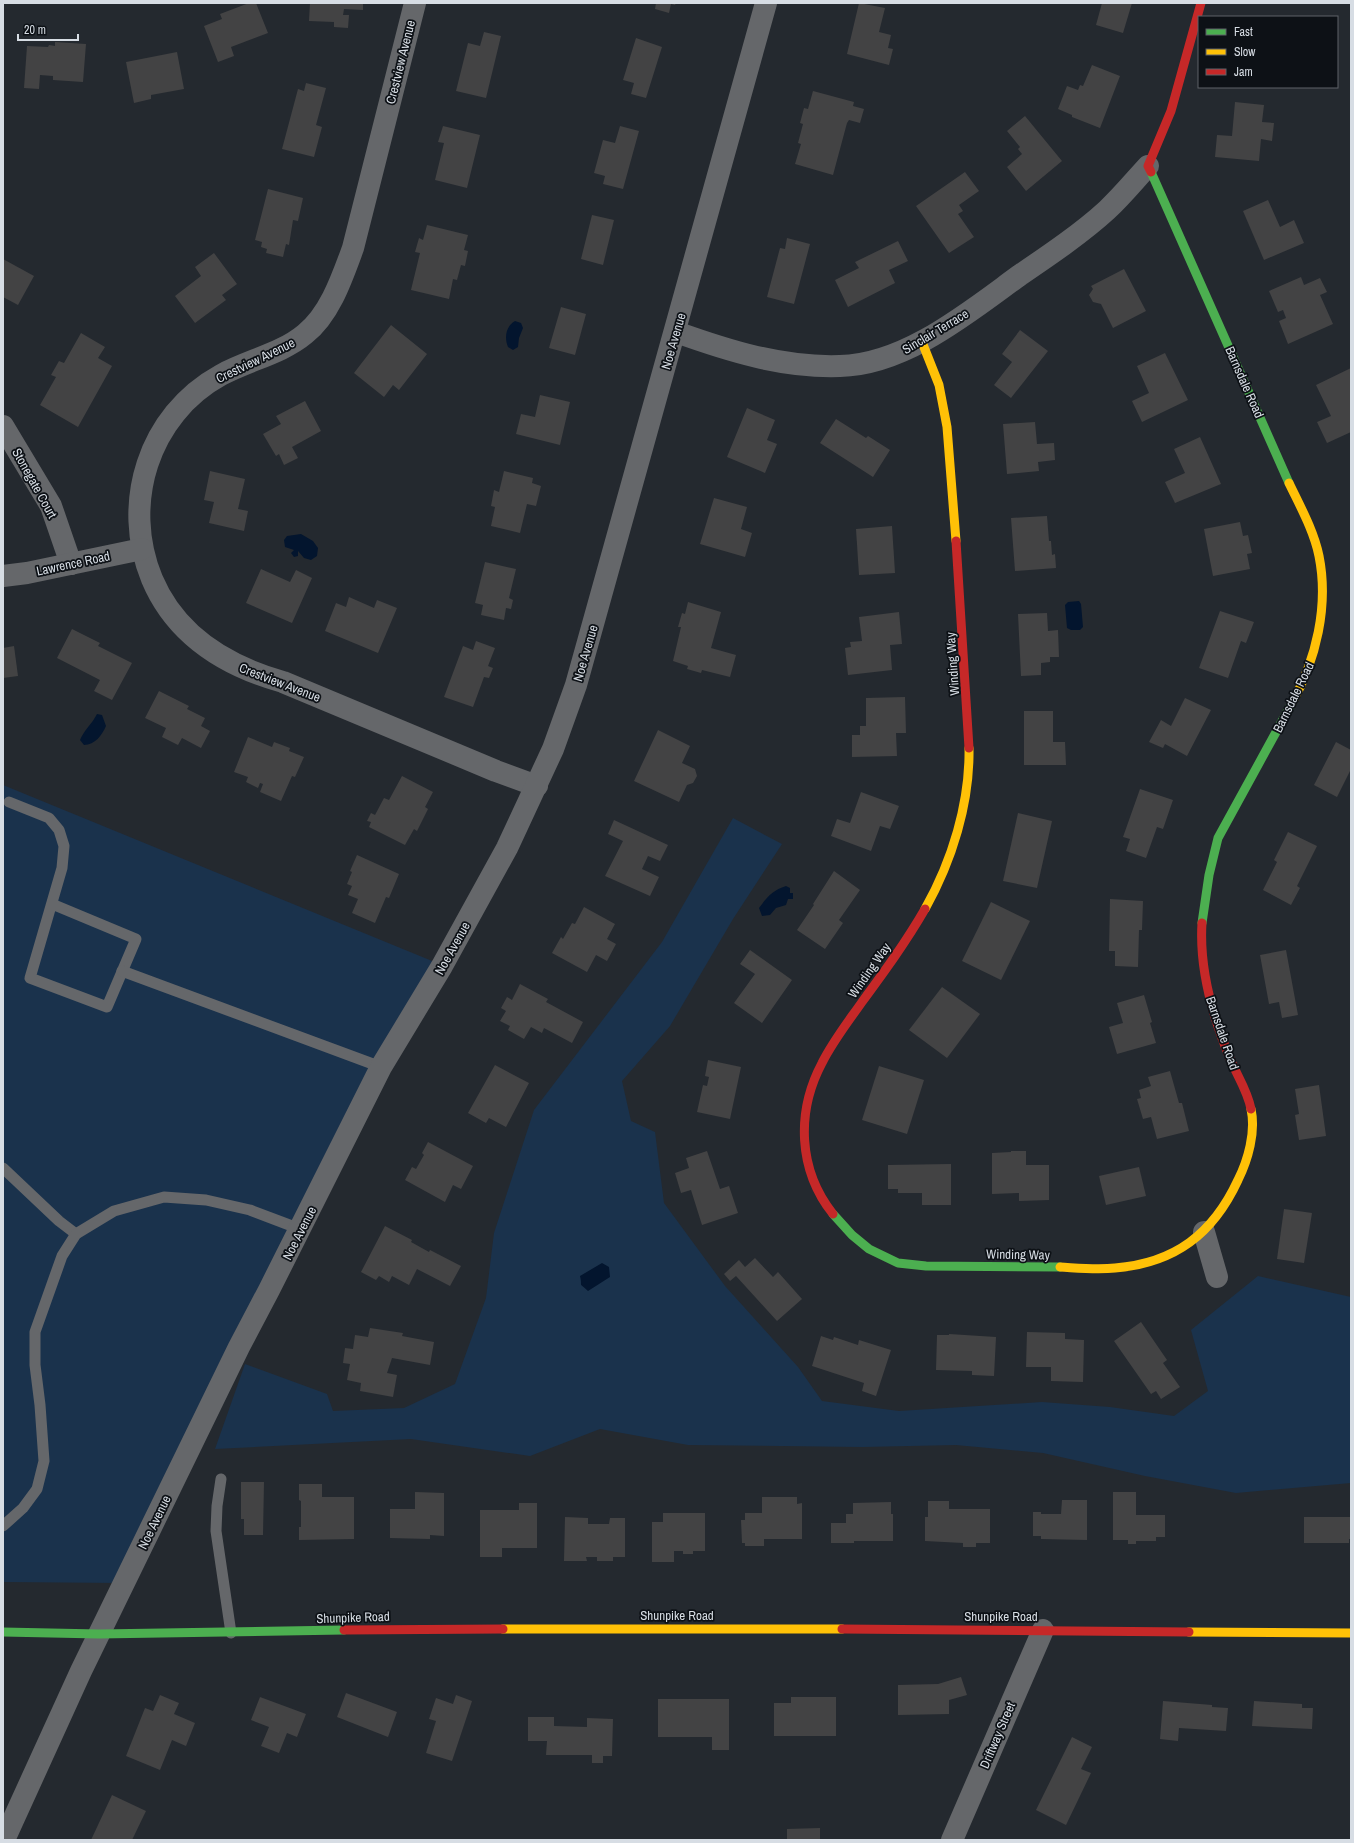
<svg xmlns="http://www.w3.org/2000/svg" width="1354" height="1843" viewBox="0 0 1354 1843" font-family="'Archivo Narrow',sans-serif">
  <rect width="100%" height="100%" fill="#24292f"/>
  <g fill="#1a324c">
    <path d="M3,785L437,963L123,1583L3,1582Z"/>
    <path d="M733,818L782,844L733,919L670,1026L622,1081L631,1121L655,1132L664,1203L725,1286L798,1367L822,1401L899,1411L1042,1402L1110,1407L1174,1416L1208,1391L1191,1330L1258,1276L1351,1297V1483L1236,1493L1145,1476L1043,1453L956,1445L862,1447L688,1445L600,1429L530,1456L411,1439L215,1449L245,1364L327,1394L333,1411L404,1408L455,1384L486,1298L494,1233L534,1110L662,942Z"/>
  </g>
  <g fill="#03152e">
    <path d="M515,321L521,323L523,328L519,338L518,347L513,350L508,347C504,337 506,326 515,321Z"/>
    <path d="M301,534L313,541L318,548L317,556L311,560L304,558L298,551V556L294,557L291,553L294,550L285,547L284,540L287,536Z"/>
    <path d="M1079,601L1081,604L1083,627L1080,630H1071L1067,628L1065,605L1068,602Z"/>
    <path d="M97,714L102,715L106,726C102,735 95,745 84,745L80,740C84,730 92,724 97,714Z"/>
    <path d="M786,886L790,888V893H793V899H788L786,905L776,908L770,915L762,916L759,908C767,897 773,890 786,886Z"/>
    <path d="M602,1263L609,1267L610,1277L588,1291C577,1281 583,1289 580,1276Z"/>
  </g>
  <g fill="#434344">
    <path d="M249,3H256L268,33L231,47L234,56L218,62L204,26L222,19L220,14Z"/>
    <path d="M310,3H363V10L344,9L343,15H349L348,28L334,27V22L309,21Z"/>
    <path d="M656,3H676L675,5L671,4L669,13L655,9Z"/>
    <path d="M859,3L885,8L879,32L891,35L888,48L893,49L889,65L847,54Z"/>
    <path d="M1102,3H1132L1123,33L1096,25Z"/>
    <path d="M484,32L501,36L486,98L456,91L468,43L480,46Z"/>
    <path d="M636,38L662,47L646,98L631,94L634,83L623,80Z"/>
    <path d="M55,42L86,44L83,82L53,80V76L40,75L39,89L24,88L27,46L48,47L49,45L55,46Z"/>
    <path d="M177,52L184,89L151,95V99L134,103L126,62Z"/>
    <path d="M1092,65L1120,76L1100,128L1072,117V115L1058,109L1067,86L1078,90L1080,85L1083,86Z"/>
    <path d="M306,83L326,88L316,125L322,127L314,157L282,149L298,89L304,91Z"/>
    <path d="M813,91L854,102L853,106L864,109L860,123L849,120L847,123L833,175L795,164L801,144L798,143L803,124L800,123L804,108L808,109Z"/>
    <path d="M1235,102L1264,105L1262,122L1274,123L1272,141L1261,139L1259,161L1215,157L1217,135L1232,136Z"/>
    <path d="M1025,116L1062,161L1026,191L1007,167L1022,154L1018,149L1020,147L1007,131Z"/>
    <path d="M443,126L480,135L467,188L435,180L444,143L438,142Z"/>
    <path d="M620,126L639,131L623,189L603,184L605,176L594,173L603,140L615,143Z"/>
    <path d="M965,172L979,191L959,205L963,211L958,214L974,237L949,253L916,206Z"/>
    <path d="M268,189L303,198L298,221L293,220L289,245L286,244L283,257L266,253L267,249L261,247L262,242L255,240Z"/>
    <path d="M1268,200L1280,227L1294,220L1304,243L1264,260L1243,211Z"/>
    <path d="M592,215L614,220L603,265L581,259Z"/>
    <path d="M427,225L468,235L464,250L468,251L465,266L461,265L457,280L453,279L449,299L411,290L420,253L415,252L419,238L423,240Z"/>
    <path d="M787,238L810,244L794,304L767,297L780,248L785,249Z"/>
    <path d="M898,241L908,261L889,270L895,283L848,307L835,280L859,268L855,262Z"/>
    <path d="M214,253L237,284L222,295L226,300L195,323L175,296L201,276L195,267Z"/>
    <path d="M3,259L34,276L18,305L3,297Z"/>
    <path d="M1124,269L1146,311L1113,328L1101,304L1093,302L1089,295L1093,289L1091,286Z"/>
    <path d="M1301,277L1304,285L1320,278L1327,292L1320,295L1333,324L1288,344L1279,321L1286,318L1283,310L1278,312L1269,291Z"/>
    <path d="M561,307L586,314L575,355L549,348Z"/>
    <path d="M391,325L427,354L399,390L393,385L384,397L354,373Z"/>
    <path d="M1020,330L1048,351L1011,398L994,385L1012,362L1002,354Z"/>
    <path d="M81,333L105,347L98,358L112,366L78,427L40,405L56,377L51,375L59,361L64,363Z"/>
    <path d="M1165,353L1188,400L1142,422L1132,401L1149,393L1137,366Z"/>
    <path d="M1351,368V432L1327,443L1317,422L1331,416L1316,385Z"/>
    <path d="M540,395L570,402L560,445L516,434L521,414L535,417Z"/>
    <path d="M305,401L321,431L292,447L298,458L284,465L279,454L276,456L263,434L281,424L276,416Z"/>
    <path d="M747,408L775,420L767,440L777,444L765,473L727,457Z"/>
    <path d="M836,419L866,438L868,436L890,450L873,477L820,443Z"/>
    <path d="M1035,422L1037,444L1054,443L1055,460L1038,462L1039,471L1007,474L1003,424Z"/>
    <path d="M1200,437L1221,484L1175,503L1165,482L1185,473L1174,449Z"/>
    <path d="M210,471L245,479L238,509L248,511L244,531L209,523L214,502L204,500Z"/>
    <path d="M504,471L533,478L532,483L541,486L536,506L527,504L520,533L491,526L495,507L491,506L494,490L499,492Z"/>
    <path d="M714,498L747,507L741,529L752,533L745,557L700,544Z"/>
    <path d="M1047,516L1049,541H1051L1052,555L1055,554L1056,568L1015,571L1011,518Z"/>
    <path d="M1240,522L1243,536L1248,535L1252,553L1247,554L1250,569L1213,576L1204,529Z"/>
    <path d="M892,526L895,573L859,575L856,529Z"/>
    <path d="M485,562L516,569L509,598L513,600L511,609L506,608L504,620L481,615L483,605L475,603Z"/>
    <path d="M261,569L290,582L296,570L312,578L292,623L246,603Z"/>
    <path d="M349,597L374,608L377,600L397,608L378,653L325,631L336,603L346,607Z"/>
    <path d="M688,602L721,612L711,648L736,655L730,677L702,670L701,673L687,669L688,666L673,661L681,627H678L682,613L685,614Z"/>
    <path d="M1220,611L1254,622L1246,643L1241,641L1228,678L1199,668Z"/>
    <path d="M899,612L902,644L890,645L892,670L848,675L845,648L851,647L850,642L862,641L859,617Z"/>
    <path d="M1047,613L1048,631L1058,630L1059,657H1050V662L1041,663V675L1021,676L1018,614Z"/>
    <path d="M72,629L100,643L98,646L132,663L112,700L94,691L100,680L57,658Z"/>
    <path d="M476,641L495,648L488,666L493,668L489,678L484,677L473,707L444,697L463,646L473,650Z"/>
    <path d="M14,646L18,676L3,678V648Z"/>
    <path d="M159,691L189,706L187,709L205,718L201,726L210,731L201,748L182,738L178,745L162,737L166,728L145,718Z"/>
    <path d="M905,697L906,733H896L897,756L852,757V735H860V726H866V698Z"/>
    <path d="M1185,698L1211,710L1187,756L1165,744L1163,748L1149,742L1161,720L1171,726Z"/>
    <path d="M1024,711H1053V742H1065L1066,765H1024Z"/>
    <path d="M658,730L690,746L682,763L695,769L697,776L693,783L687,785L679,802L634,781Z"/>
    <path d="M248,737L272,747L274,742L290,748L289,751L304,757L295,777L292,776L281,801L260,792L263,784L260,783L258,788L246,782L248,777L234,772Z"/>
    <path d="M1336,742L1351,750V769L1337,797L1314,785Z"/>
    <path d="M402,776L433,792L425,807L428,809L417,831L414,829L405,845L369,827L371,822L367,821L371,813L375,815L384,798L389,800Z"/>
    <path d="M1140,789L1173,800L1163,829L1157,827L1146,858L1126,851L1130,839L1123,837Z"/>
    <path d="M861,792L899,806L890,829L880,826L871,851L831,836L837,819L850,823Z"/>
    <path d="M1018,813L1052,821L1037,888L1003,881Z"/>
    <path d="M614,820L668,845L660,861L648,856L642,869L659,877L650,896L605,876L623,841L608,834Z"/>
    <path d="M1288,832L1317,846L1297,886L1300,888L1291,905L1263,890L1277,862L1274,860Z"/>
    <path d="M357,855L399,874L389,898L386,897L375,923L352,913L358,899L348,895L352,886L347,884L352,872L350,871Z"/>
    <path d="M834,871L860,890L839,920L843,923L825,949L797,930L814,905L813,904Z"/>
    <path d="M1110,899L1143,901L1142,930H1139L1138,967L1115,966V951H1109Z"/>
    <path d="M991,902L1030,921L1001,980L962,961Z"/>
    <path d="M584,907L615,924L607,939L616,944L607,961L596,955L587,972L552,953L561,937L563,939L572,923L575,924Z"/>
    <path d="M750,950L792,980L762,1023L734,1003L755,974L740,964Z"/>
    <path d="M1286,950L1298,1015L1282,1018L1279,1002L1269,1004L1260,955Z"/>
    <path d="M520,984L548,999L546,1002L583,1022L572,1043L544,1028L542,1033L531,1027L524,1039L508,1030L510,1026L500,1021L506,1011L501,1008L507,997L512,1000Z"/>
    <path d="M942,987L980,1014L947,1058L909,1030Z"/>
    <path d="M1144,995L1152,1022L1150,1023L1156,1043L1117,1054L1109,1027L1123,1023L1117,1003Z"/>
    <path d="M708,1060L741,1067L730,1119L697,1112L703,1085L707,1086L709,1077L705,1076Z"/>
    <path d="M495,1065L529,1083L506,1127L489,1118L486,1123L468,1113Z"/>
    <path d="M879,1066L924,1080L907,1134L862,1120Z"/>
    <path d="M1170,1071L1179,1103H1182L1189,1131L1157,1139L1151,1117L1143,1119L1137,1099L1141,1098L1139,1090L1151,1086L1148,1077Z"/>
    <path d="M1319,1085L1326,1136L1299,1140L1295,1115L1299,1114L1295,1089Z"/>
    <path d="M428,1142L473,1166L461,1189L453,1185L445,1202L405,1180L412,1167L416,1169L424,1155L422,1153Z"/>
    <path d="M707,1151L720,1189L729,1186L738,1213L702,1225L691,1190L681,1193L675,1173L689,1168L686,1158Z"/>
    <path d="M1011,1151H1026V1165H1049V1200L1019,1201V1193L992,1194V1153L1011,1152Z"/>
    <path d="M951,1164V1205H922V1193H898V1189H888V1165Z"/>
    <path d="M1139,1167L1146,1196L1106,1205L1099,1176Z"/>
    <path d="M1284,1209L1312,1213L1304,1263L1277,1259Z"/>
    <path d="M385,1226L412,1240L411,1242L429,1252L430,1250L461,1266L450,1286L417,1269L409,1285L392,1276L389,1282L379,1276L376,1280L361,1272Z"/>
    <path d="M755,1258L773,1277L778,1272L802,1299L777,1321L736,1276L730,1281L724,1274L739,1260L745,1267Z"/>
    <path d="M1141,1322L1167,1360L1163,1363L1180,1387L1161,1399L1156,1391L1151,1394L1114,1341Z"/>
    <path d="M370,1328L403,1333L402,1336L434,1342L430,1365L392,1358L387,1373L397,1375L393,1397L360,1391L361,1383L347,1380L350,1364L343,1363L345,1348L353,1349L355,1335L368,1337Z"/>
    <path d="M1027,1332L1065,1333V1339L1084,1340L1083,1382L1051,1381V1367H1026Z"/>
    <path d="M949,1334L996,1337L994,1376L972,1375V1371L936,1370L937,1335H949Z"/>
    <path d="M821,1336L833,1340L834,1337L858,1345L859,1340L891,1350L876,1396L862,1391L864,1383L812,1366Z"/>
    <path d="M241,1482H264L263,1535H244V1519H241Z"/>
    <path d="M299,1484H322V1497H354V1539L299,1540V1527H301V1501L299,1500Z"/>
    <path d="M415,1492L444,1493V1536L430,1535V1539L390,1538V1509H415Z"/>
    <path d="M1113,1492H1136V1515H1165V1537H1156V1541H1136V1544H1128V1540H1113Z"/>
    <path d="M762,1497H797V1504L802,1503V1539H764V1546H745V1543H742L741,1520H745V1513H762Z"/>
    <path d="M1062,1500H1087V1540L1041,1539V1536H1033V1512H1041V1514H1061Z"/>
    <path d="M928,1501H949V1509H990V1543H976V1547H963V1543L925,1541V1517H928Z"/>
    <path d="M891,1502V1514H893V1541H854V1543H831V1523H846V1514H853V1503Z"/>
    <path d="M519,1503H537V1548H502V1557H480V1510H519Z"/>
    <path d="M663,1513H705V1551H693V1554H683V1551H674V1562H652V1522H663Z"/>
    <path d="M565,1517L588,1518V1524H609L610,1518H625V1557H613V1561H597V1557H586L587,1561H564Z"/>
    <path d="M1304,1517H1351V1539H1349V1543H1304Z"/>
    <path d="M961,1677L967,1695L949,1700V1714L898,1715V1685L938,1684Z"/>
    <path d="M346,1693L397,1712L388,1737L337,1717Z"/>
    <path d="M160,1695L179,1703L174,1714L195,1723L186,1746L172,1740L160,1770L126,1756L145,1708L153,1711Z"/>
    <path d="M456,1695L472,1701L452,1761L426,1753L436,1721L429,1719L436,1698L453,1704Z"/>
    <path d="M260,1697L306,1714L297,1737L287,1733L279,1753L261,1746L269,1727L251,1720Z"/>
    <path d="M791,1697H836V1736H774V1703H791Z"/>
    <path d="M658,1699H729V1750H712V1737H658Z"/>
    <path d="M1163,1701L1212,1705V1707L1228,1708L1226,1731L1179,1728L1178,1741L1160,1739Z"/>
    <path d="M1254,1701L1302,1704V1708H1313L1312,1729L1252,1726Z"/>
    <path d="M528,1717H554V1726L587,1727V1718L613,1719L612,1756H603V1763H592V1755H546L547,1741H528Z"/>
    <path d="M1072,1737L1092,1747L1081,1769L1091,1773L1066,1825L1036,1810Z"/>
    <path d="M112,1795L146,1811L132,1840H91Z"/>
    <path d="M820,1828V1840H787V1829Z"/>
  </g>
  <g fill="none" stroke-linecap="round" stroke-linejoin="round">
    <g stroke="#65676a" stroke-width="11">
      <path d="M9,802L49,818L59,830L64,846L62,868L30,978L107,1007L136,939L52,904"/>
      <path d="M122,971L381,1067"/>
      <path d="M3,1168L59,1221L76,1234"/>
      <path d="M221,1479L217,1506L216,1531L231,1633"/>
      <path d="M3,1526L23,1508L37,1489L44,1461L40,1405L35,1365V1332L62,1256L76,1234L114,1211L164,1197L206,1200L250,1210L300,1229"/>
    </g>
    <g stroke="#65676a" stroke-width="22">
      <path d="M415,3L353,248C342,278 330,314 305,334C281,354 248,360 221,375C148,415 121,504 152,579C176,636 226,666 283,682L496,771L537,786"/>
      <path d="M676,332C729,351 783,368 840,366C905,365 969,312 1020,275C1048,256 1082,233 1107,210C1122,196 1135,180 1148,166"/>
      <path d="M3,426L51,506L71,564"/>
      <path d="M3,576L27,573L142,549"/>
      <path d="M1204,1232L1217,1277"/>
      <path d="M4,1840L81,1671L239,1347L269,1290L381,1067L442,966L507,848L553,749L576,685L766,3"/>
      <path d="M952,1840L1043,1630"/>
    </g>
    <g stroke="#4caf50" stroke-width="9">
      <path d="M1151,172L1289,483"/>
      <path d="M1202,923L1209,875L1218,838L1292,703"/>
      <path d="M833,1214L852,1235L869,1249L898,1263L926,1266L1060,1267"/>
      <path d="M3,1632L99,1634L344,1630"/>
    </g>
    <g stroke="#ffc107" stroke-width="9">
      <path d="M922,342L939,385L947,427L956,541"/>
      <path d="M1289,483C1300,506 1314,531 1319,556C1329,606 1316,660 1292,703"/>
      <path d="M925,909C952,861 970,803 969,748"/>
      <path d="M1060,1267C1078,1268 1097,1270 1115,1268C1175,1263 1213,1234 1238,1180C1248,1160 1256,1132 1251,1109"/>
      <path d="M503,1629H842"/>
      <path d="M1189,1632L1351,1633"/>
    </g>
    <g stroke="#c62828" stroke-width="9">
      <path d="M1151,172L1148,166L1171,111L1201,3"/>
      <path d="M956,541L969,748"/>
      <path d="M1202,923C1199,970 1213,1018 1231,1061C1238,1077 1248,1092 1251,1109"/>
      <path d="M833,1214C798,1170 796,1112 822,1063C833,1041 848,1022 862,1002C884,972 906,942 925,909"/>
      <path d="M842,1629L1189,1632"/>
      <path d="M344,1630L503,1629"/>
    </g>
  </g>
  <g text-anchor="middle" stroke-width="3.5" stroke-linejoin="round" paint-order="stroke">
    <g font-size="13" fill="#d7dde4" stroke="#0d1116">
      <text transform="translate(400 62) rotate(-76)" y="5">Crestview Avenue</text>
      <text transform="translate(935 331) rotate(-31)" y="5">Sinclair Terrace</text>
      <text transform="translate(673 341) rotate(-74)" y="5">Noe Avenue</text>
      <text transform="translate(255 360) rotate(-26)" y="5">Crestview Avenue</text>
      <text transform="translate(1245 382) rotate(66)" y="5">Barnsdale Road</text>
      <text transform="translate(35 483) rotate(61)" y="5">Stonegate Court</text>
      <text transform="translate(73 563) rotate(-12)" y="5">Lawrence Road</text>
      <text transform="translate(585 653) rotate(-74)" y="5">Noe Avenue</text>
      <text transform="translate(952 664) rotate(-94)" y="5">Winding Way</text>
      <text transform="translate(280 682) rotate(21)" y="5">Crestview Avenue</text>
      <text transform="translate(1293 697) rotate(-64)" y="5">Barnsdale Road</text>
      <text transform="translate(452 948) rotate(-61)" y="5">Noe Avenue</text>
      <text transform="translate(869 970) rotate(-55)" y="5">Winding Way</text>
      <text transform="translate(1223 1033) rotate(71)" y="5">Barnsdale Road</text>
      <text transform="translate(299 1233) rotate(-63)" y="5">Noe Avenue</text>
      <text transform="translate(1018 1254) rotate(1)" y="5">Winding Way</text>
      <text transform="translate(154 1522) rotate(-64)" y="5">Noe Avenue</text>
      <text x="677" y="1620">Shunpike Road</text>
      <text x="1001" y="1621">Shunpike Road</text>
      <text transform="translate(353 1617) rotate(-2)" y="5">Shunpike Road</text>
      <text transform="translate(997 1735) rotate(-67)" y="5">Driftway Street</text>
    </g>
  </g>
  <rect width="1354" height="1843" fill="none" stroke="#d7dde4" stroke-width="8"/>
  <rect x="1198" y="16" width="140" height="72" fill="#0d1116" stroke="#5e6368"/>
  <rect x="1206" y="29" width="20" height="6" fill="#4caf50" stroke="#5e6368"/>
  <text x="1234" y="36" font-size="12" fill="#d7dde4">Fast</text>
  <rect x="1206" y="49" width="20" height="6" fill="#ffc107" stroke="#5e6368"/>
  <text x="1234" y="56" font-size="12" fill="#d7dde4">Slow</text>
  <rect x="1206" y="69" width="20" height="6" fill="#c62828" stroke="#5e6368"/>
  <text x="1234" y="76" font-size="12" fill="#d7dde4">Jam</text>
  <path d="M18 34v6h60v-6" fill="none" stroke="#d7dde4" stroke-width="2"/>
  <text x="24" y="34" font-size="12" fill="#d7dde4" stroke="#0d1116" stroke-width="3" paint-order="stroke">20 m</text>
</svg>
